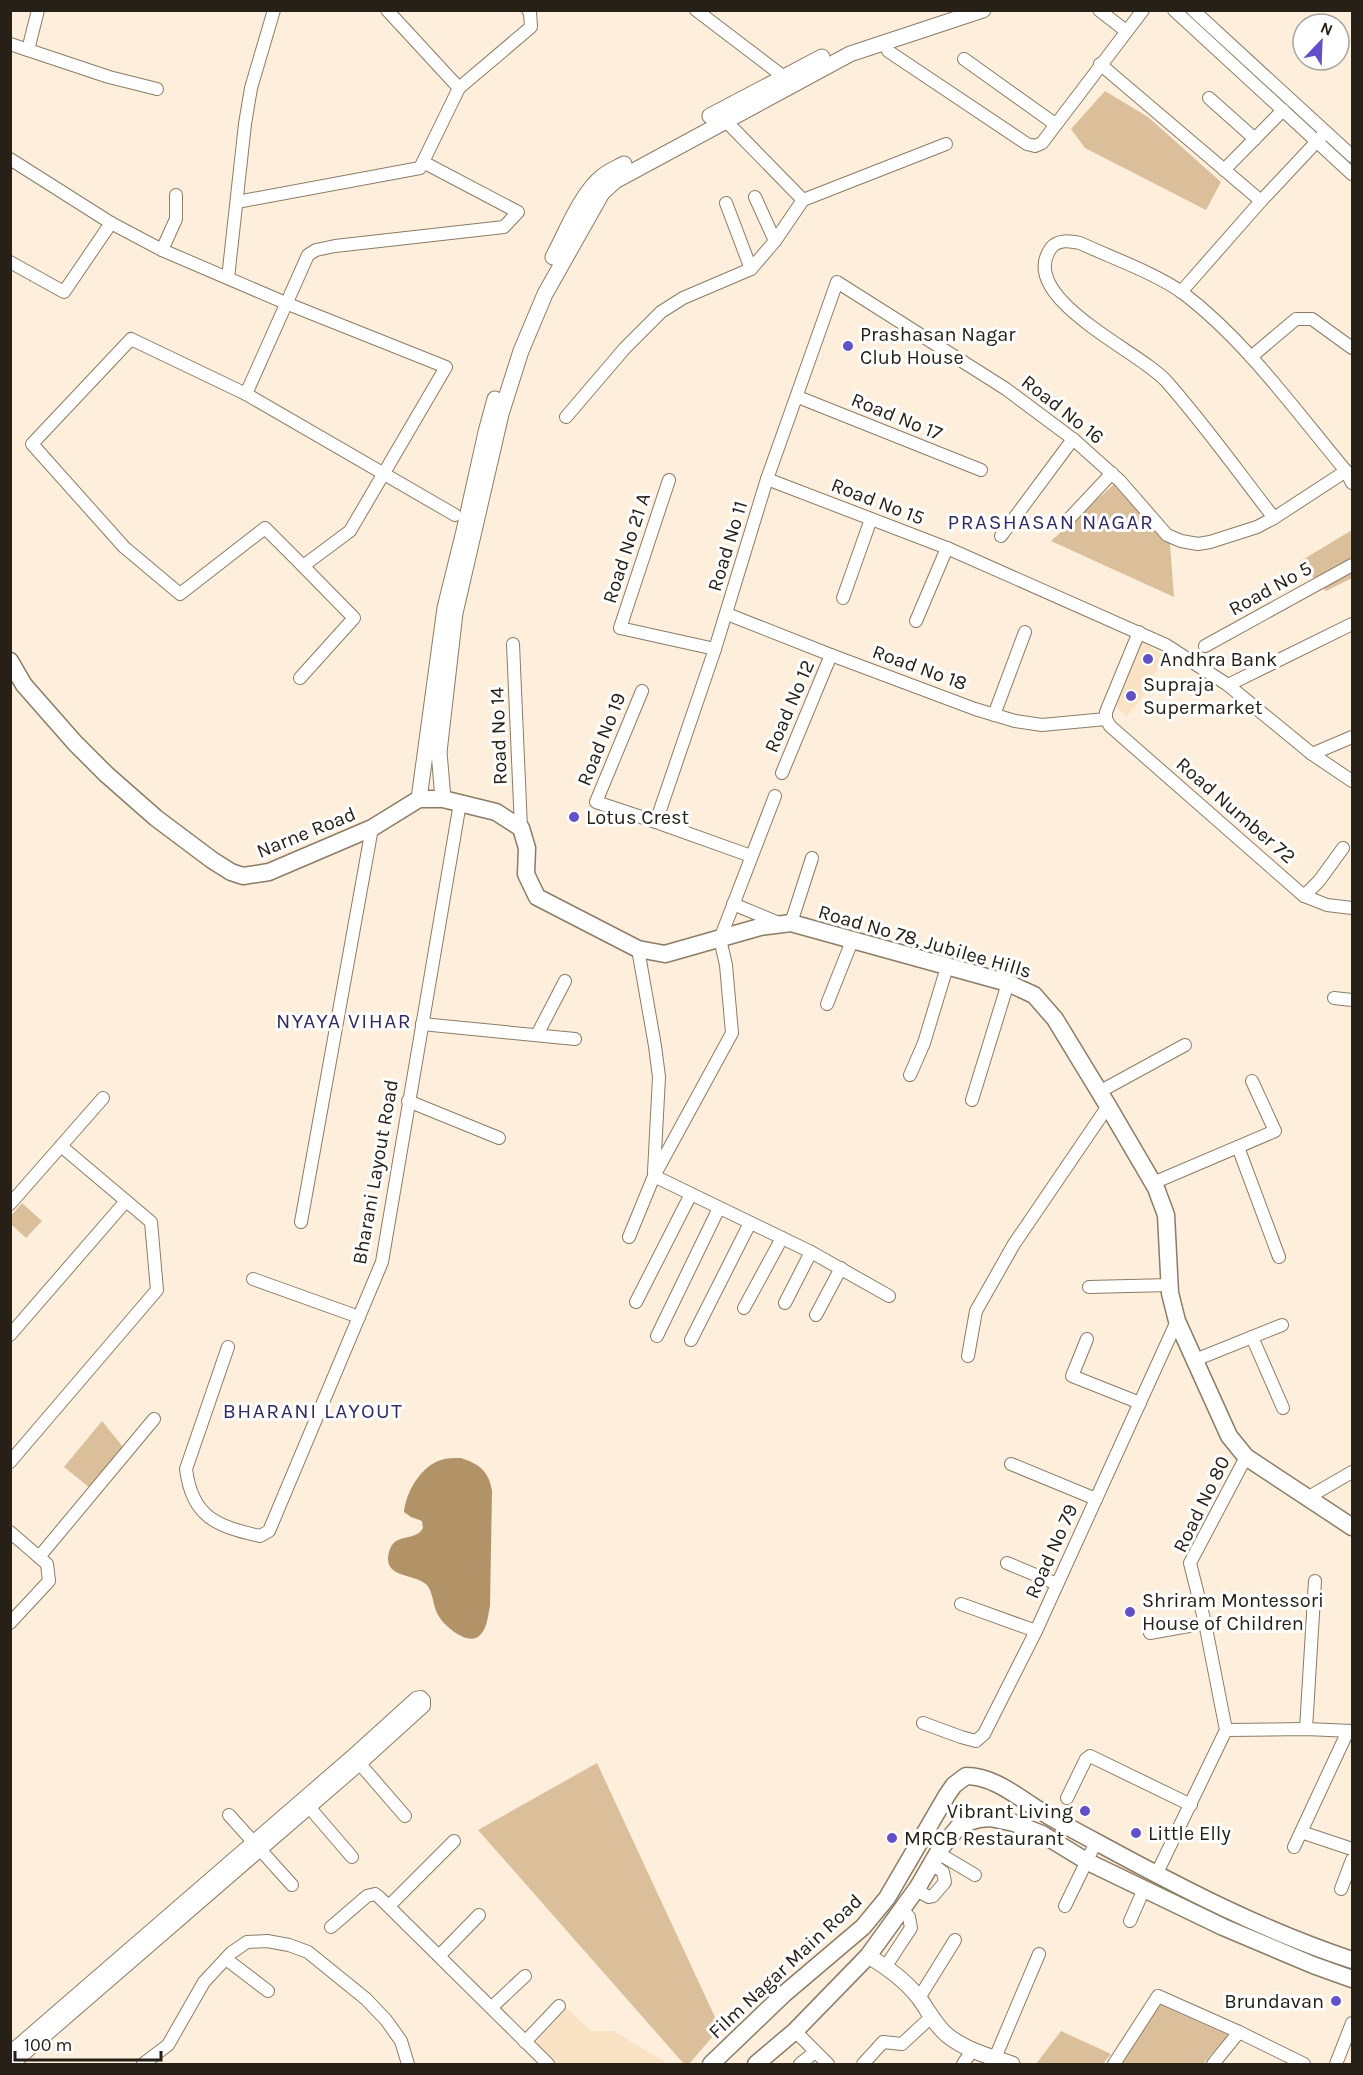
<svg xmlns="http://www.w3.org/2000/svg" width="1363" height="2075" viewBox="0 0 1363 2075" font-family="Karla,sans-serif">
  <rect width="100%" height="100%" fill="#feefdc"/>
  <g fill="#fae3c5">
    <path d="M1142,642L1166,657L1145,688L1147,691L1126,717L1115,704Z"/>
    <path d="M567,2008L591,2031H614L668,2064H556L536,2042Z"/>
  </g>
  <g fill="#dbbf9a">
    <path d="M1105,91L1148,117L1221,182L1206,210L1085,148L1071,129Z"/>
    <path d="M1122,477L1169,531L1174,597L1051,541Z"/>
    <path d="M1352,530V578L1326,591L1299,562Z"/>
    <path d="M22,1203L42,1221L26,1238L11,1224V1216Z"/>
    <path d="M102,1421L123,1447L90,1488L64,1467Z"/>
    <path d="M597,1763L720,2028L689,2064H684L478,1830Z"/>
    <path d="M1156,2003L1228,2035L1203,2064H1118Z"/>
    <path d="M1061,2031L1111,2054L1103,2064H1036Z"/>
  </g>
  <path fill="#b29368" d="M461,1458C479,1464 489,1471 492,1491L490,1606C488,1615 487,1630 479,1636C467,1646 443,1625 438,1615C433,1606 433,1592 427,1585C416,1574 387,1578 388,1558C391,1529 414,1544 423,1528L422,1521L411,1517L404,1512C406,1492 421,1466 441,1460C447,1458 454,1458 461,1458Z"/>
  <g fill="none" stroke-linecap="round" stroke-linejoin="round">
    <g stroke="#8c7c66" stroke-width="14">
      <g id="minor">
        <path d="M387,10L459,88"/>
        <path d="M696,10L784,77"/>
        <path d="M1099,10L1126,31"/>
        <path d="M1174,10L1352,174"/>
        <path d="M1193,10L1352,156"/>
        <path d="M10,44L109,77L157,89"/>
        <path d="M28,50L38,10"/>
        <path d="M888,51L1027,144L1035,146L1042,143L1143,10"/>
        <path d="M964,59L1055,124"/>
        <path d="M1100,64L1261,201"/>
        <path d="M1209,98L1255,139"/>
        <path d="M10,159L111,223L162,250L288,304L446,367L350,531L303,566L354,618L300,678"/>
        <path d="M1224,170L1283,110"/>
        <path d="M755,197L775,241"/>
        <path d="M803,200L946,144"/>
        <path d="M237,202L420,168L459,88L531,27L530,12L528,10"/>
        <path d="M726,203L751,269"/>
        <path d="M162,250L176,219V195"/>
        <path d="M10,262L64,292L111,223"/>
        <path d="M228,278L245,124L251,88L274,10"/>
        <path d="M1181,292L1261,201L1321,137"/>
        <path d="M1251,357L1296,319H1312L1352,348"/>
        <path d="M246,394L308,255L316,250L335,246L504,227L518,212L423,162"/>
        <path d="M798,397L981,470"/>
        <path d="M566,417L625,348L661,312L683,298L751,269L775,241L803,200L720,115"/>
        <path d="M767,479L947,548L1166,645L1228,685L1312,754L1352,781"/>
        <path d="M669,480L620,628L715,649"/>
        <path d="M1274,518C1239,473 1205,425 1167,382C1142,352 1015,298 1051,248C1058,239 1070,241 1080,243C1110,257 1157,274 1183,293C1246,341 1295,410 1346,471L1352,483"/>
        <path d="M1068,520L1112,473"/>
        <path d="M1001,536L1073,439"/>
        <path d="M303,566L265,528L180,594L124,547L32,444L131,339L246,394L455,515"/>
        <path d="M843,598L871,519"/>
        <path d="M727,614L831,655L975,709L1015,721L1042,725L1106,719"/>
        <path d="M916,621L947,548"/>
        <path d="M513,644L521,828"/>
        <path d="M1205,646L1352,565"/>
        <path d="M1228,685L1352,624"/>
        <path d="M642,691L596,802L656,822L751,856"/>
        <path d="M994,715L1025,632"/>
        <path d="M1106,719L1110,726L1304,896L1327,905L1352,908"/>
        <path d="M1106,719V712L1139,632"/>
        <path d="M1312,754L1352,737"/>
        <path d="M782,773L831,655"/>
        <path d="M656,822L715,649L767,479L837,282L1006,389L1073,439L1120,481L1167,535L1181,541L1198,544L1210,542L1257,527L1274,518L1346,471"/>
        <path d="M1304,896L1319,881L1343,848"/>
        <path d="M733,904L779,923"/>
        <path d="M791,923L812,858"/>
        <path d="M638,949L655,1046L659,1077L654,1172"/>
        <path d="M1334,998L1352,1000"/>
        <path d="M827,1004L852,941"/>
        <path d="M422,1024L575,1039"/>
        <path d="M537,1035L565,981"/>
        <path d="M910,1075L924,1043L947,967"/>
        <path d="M1099,1092L1185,1045"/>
        <path d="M972,1100L1008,983"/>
        <path d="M408,1101L499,1138"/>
        <path d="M1238,1147L1279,1257"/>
        <path d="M654,1176L811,1252L889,1296"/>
        <path d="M1153,1183L1275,1131L1252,1081"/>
        <path d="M10,1204L103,1098"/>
        <path d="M301,1222L372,828"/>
        <path d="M629,1237L654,1176L732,1033L726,965L720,939L775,796"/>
        <path d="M253,1279L359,1317"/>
        <path d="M1089,1287L1170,1285"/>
        <path d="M636,1302L691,1194"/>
        <path d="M785,1303L811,1252"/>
        <path d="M744,1308L782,1238"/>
        <path d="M816,1315L841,1268"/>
        <path d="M10,1335L126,1201"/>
        <path d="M657,1336L719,1208"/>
        <path d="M1252,1337L1283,1408"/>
        <path d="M1087,1339L1072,1376L1140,1403"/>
        <path d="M691,1340L750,1223"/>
        <path d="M228,1347L186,1469C192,1517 216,1526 260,1536L269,1531L382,1262L460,803"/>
        <path d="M968,1356L976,1311L1014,1244L1108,1106"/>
        <path d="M1195,1360L1282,1325"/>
        <path d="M10,1462L157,1290L151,1222L61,1146"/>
        <path d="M1011,1464L1096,1499"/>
        <path d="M1307,1498L1352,1472"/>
        <path d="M10,1532L47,1564L49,1581L10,1623"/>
        <path d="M39,1557L154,1419"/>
        <path d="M1007,1563L1057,1584"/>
        <path d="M961,1604L1036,1631"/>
        <path d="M1150,1633L1205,1623"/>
        <path d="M923,1723L961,1737L976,1741L984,1734L1036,1631L1177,1321"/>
        <path d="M1306,1729L1315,1581"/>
        <path d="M1226,1730L1306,1729L1352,1731"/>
        <path d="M360,1764L405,1816"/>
        <path d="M1067,1798L1086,1759L1090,1756L1191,1805"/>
        <path d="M309,1807L352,1857"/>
        <path d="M229,1815L292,1885"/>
        <path d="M1301,1832L1352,1849"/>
        <path d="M1294,1847L1348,1731"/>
        <path d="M938,1853L975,1875"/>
        <path d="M1157,1873L1226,1730L1205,1623L1190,1563L1246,1457"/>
        <path d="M1341,1889L1352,1860"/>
        <path d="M916,1890L929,1897L933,1896L945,1882L943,1872L932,1864"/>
        <path d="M389,1906L454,1841"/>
        <path d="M1065,1906L1096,1842"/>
        <path d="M1130,1921L1144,1889"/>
        <path d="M331,1927L367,1896L375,1894L379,1897L548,2064"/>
        <path d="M439,1956L479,1915"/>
        <path d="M226,1959L268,1991"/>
        <path d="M886,1966L911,1928L909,1917L902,1909"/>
        <path d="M919,1998L955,1940"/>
        <path d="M492,2007L525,1976"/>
        <path d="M795,2031L828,2064"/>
        <path d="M525,2042L559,2006"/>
        <path d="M10,2052L353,1755L416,1698L421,1697L424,1700V1706L360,1764L13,2064"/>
        <path d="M995,2058L1039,1954"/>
        <path d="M143,2064L168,2045L204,1982L231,1953L247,1942L267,1941L289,1945L308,1952L366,1999L386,2020L401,2041L408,2064"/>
        <path d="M800,2064L815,2052"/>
        <path d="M863,2064L883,2042L902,2044L931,2017"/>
        <path d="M963,2064L973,2049"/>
        <path d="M1114,2064L1158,1996L1239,2032L1304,2064"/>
        <path d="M1213,2064L1239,2032"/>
        <path d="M1336,2064L1352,2023"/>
      </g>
    </g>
    <g stroke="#8c7c66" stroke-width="17">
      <g id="tertiary">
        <path d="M710,116L822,57"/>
        <path d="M553,257C566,233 581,193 603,176C609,171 617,168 624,164"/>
        <path d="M419,799L445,608L464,531L486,432L495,399"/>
        <path d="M443,799L439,752L455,613L501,414L521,351L545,294L602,193L615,181L850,54L983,10"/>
        <path d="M868,1956C887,1967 905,1980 919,1998C928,2010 935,2025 947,2035C965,2050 991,2057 1012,2064"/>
      </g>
    </g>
    <g stroke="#8c7c66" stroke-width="19">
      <g id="secondary">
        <path d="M10,661L24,685L75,743L106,774L156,818L212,860L231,872L243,876L269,872L372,828L419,799H443L496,812L521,828L527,848L526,874L537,897L638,949L665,954L760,927L791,923L1008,983L1034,995L1055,1019L1108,1106L1156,1188L1166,1215L1170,1293L1177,1321L1229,1436L1246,1457L1352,1527"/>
        <path d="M711,2064L784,1994L863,1927L887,1898L947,1795L954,1785L966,1776C995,1776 1020,1799 1044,1813C1062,1824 1081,1834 1100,1844C1181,1888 1264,1931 1352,1960"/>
        <path d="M756,2064L795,2031L868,1956L918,1887L940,1849L961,1824L979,1819L990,1818L1014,1823L1042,1834L1088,1862L1223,1927L1313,1965L1352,1979"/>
      </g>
    </g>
    <use href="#minor" stroke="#fff" stroke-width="12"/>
    <use href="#tertiary" stroke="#fff" stroke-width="15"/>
    <use href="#secondary" stroke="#fff" stroke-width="16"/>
  </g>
  <g fill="#6250c9" stroke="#fff" stroke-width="2">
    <circle cx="848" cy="346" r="6"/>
    <circle cx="1148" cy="659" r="6"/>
    <circle cx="1131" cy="696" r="6"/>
    <circle cx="574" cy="817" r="6"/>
    <circle cx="1130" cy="1612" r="6"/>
    <circle cx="1085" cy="1811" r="6"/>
    <circle cx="1136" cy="1833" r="6"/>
    <circle cx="892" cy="1838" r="6"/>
    <circle cx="1336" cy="2001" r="6"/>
  </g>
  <g text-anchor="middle" stroke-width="6" stroke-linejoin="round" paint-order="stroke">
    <g font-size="20" fill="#262017" stroke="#fff" text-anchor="start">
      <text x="860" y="341">Prashasan Nagar<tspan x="860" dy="23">Club House</tspan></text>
      <text x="1160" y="666">Andhra Bank</text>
      <text x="1143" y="691">Supraja<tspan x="1143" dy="23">Supermarket</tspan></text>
      <text x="586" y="824">Lotus Crest</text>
      <text x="1142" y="1607">Shriram Montessori<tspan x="1142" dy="23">House of Children</tspan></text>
      <text x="1073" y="1818" text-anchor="end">Vibrant Living</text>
      <text x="1148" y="1840">Little Elly</text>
      <text x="904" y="1845">MRCB Restaurant</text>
      <text x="1324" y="2008" text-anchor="end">Brundavan</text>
    </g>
    <g font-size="20" fill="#262017" stroke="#fff">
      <text transform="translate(1063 409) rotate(38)" y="7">Road No 16</text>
      <text transform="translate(897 416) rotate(22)" y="7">Road No 17</text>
      <text transform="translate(878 501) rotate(21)" y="7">Road No 15</text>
      <text transform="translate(727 546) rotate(-73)" y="7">Road No 11</text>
      <text transform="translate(626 548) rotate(-72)" y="7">Road No 21 A</text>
      <text transform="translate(1270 588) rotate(-29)" y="7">Road No 5</text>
      <text transform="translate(920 667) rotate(20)" y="7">Road No 18</text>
      <text transform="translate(789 706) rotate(-67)" y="7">Road No 12</text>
      <text transform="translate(498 736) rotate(-92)" y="7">Road No 14</text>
      <text transform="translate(601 739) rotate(-68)" y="7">Road No 19</text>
      <text transform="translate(1236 810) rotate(41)" y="7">Road Number 72</text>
      <text transform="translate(306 832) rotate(-22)" y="7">Narne Road</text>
      <text transform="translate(925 941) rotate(16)" y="7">Road No 78, Jubilee Hills</text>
      <text transform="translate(375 1172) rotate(-80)" y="7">Bharani Layout Road</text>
      <text transform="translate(1201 1504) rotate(-64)" y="7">Road No 80</text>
      <text transform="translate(1051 1551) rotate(-66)" y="7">Road No 79</text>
      <text transform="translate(785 1966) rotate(-43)" y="7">Film Nagar Main Road</text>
    </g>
    <g font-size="21" letter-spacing="1.5" fill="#312a65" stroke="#fff">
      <text x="1051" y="529">PRASHASAN NAGAR</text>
      <text x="344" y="1028">NYAYA VIHAR</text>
      <text x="313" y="1418">BHARANI LAYOUT</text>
    </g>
  </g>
  <rect width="1363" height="2075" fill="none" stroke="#262017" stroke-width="24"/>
  <g transform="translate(1321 42) rotate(23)"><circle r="28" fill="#ffffff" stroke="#a8a6a2" stroke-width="1.5"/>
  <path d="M0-4.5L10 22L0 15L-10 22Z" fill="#6250c9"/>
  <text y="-9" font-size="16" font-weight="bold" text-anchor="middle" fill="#262017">N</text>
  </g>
  <path d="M15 2051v9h146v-9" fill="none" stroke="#262017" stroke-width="3"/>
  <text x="24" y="2051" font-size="18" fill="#262017" stroke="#ffffff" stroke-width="4.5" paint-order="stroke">100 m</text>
</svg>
